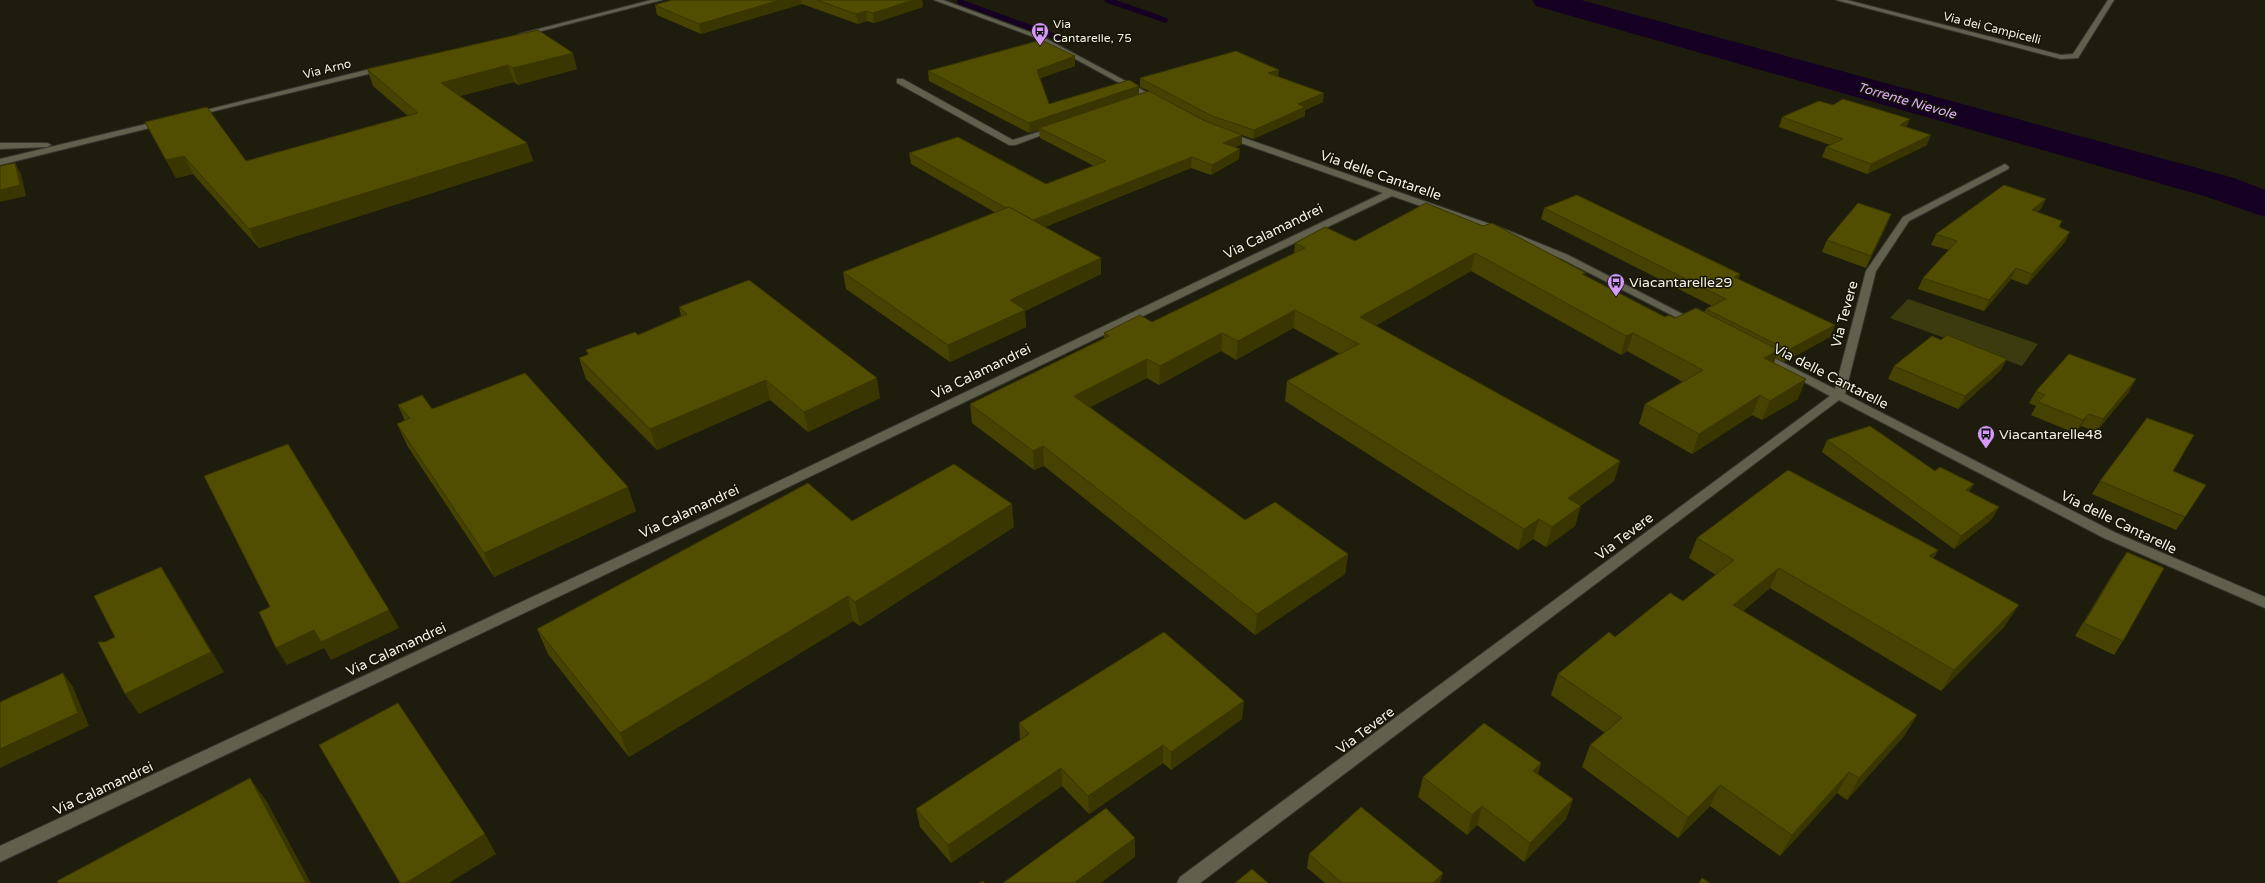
<svg xmlns="http://www.w3.org/2000/svg" width="2265" height="883" viewBox="0 0 2265 883" font-family="'Varela Round',sans-serif">
  <rect width="100%" height="100%" fill="#1e1d0d"/>
  <path fill="#3c3b10" d="M1908,299L2038,344L2022,366L1890,318Z"/>
  <g fill="none" stroke-linecap="round" stroke-linejoin="round">
    <g stroke="#150023" stroke-width="5.5">
      <path d="M1107,0L1165,20"/>
      <path d="M960,2L1059,38"/>
    </g>
    <path fill="#150023" fill-rule="evenodd" d="M1532,0H1581L2234,178L2265,190V217L2204,196L1536,6Z"/>
    <g stroke="#37362e" stroke-width="2">
      <g id="minor">
        <path d="M651,0H662L522,36L519,34Z"/>
        <path d="M934,0H943L1043,37L1163,101L1156,103L1039,39Z"/>
        <path d="M1836,0H1847L2061,55L2073,54L2108,0H2114L2078,58L2061,59Z"/>
        <path d="M382,66L386,68L385,70L194,116L190,114Z"/>
        <path d="M897,79H903L1013,140L1054,127L1058,129L1015,145H1009L897,83Z"/>
        <path d="M163,120L167,122L166,124L0,165V159Z"/>
        <path d="M1224,133H1230L1507,230L1568,255L1700,323L1695,326L1691,325L1562,259L1501,234L1392,196L724,518L0,862V846L714,512L1383,193L1224,137Z"/>
        <path d="M0,143H47L51,145L47,147L0,149Z"/>
        <path d="M2005,164L2009,167L2008,169L1909,221L1876,271L1845,394L2114,532L2265,597V608L2104,538L1839,400L1200,883H1177L1180,877L1830,396L1755,355L1760,352L1764,353L1835,389L1866,271L1903,217Z"/>
      </g>
    </g>
    <use href="#minor" fill="#60604d" fill-rule="evenodd"/>
  </g>
  <g fill="#464201" fill-rule="evenodd">
    <path d="M672,0H922L923,7L874,23L867,21L858,24L802,4L701,34L657,15L655,5Z"/>
    <path d="M538,30L577,69L518,85L514,82L460,96L527,143L533,161L259,248L193,174L176,178L145,122L246,161L408,116L373,86L367,69Z"/>
    <path d="M1075,56V66L1040,78L1049,104L1139,94L1149,91L1140,87V78L1278,77L1323,102L1305,110V116L1253,139L1242,135V144L1235,147L1239,159L1211,175L1191,168L1045,227L1101,258V274L1025,311L1026,327L950,362L846,289L843,272L996,213L911,164L909,153L1046,184L1094,166L1040,138L1039,130L1029,133L929,81L928,71ZM1169,102L1208,122L1205,121Z"/>
    <path d="M1782,117L1906,127L1927,145L1867,174L1822,157L1826,147L1830,145L1779,127Z"/>
    <path d="M1426,203L1585,276L1665,317L1675,318L1704,312L1706,309L1712,306L1541,219L1544,208L1740,274L1738,279L1835,325L1830,337L1784,362L1775,358L1774,363L1798,399L1762,420L1752,415L1692,454L1639,424L1645,404L1683,382L1627,351L1621,355L1471,271L1375,326L1620,461L1614,481L1580,506L1575,526L1546,547L1533,539L1518,550L1285,401L1287,381L1340,354L1293,328L1236,360L1221,351L1159,385L1147,378L1090,407L1245,520L1348,554L1345,574L1255,635L1044,466L1034,470L972,423L970,404L1104,338V333L1152,322L1294,253L1295,243L1355,241Z"/>
    <path d="M2041,209L2037,212L2059,227L2065,242L2027,285L2011,279L1984,311L1918,289L1923,278L1949,250L1931,245L1936,234Z"/>
    <path d="M1891,214L1866,268L1822,252L1827,240Z"/>
    <path d="M679,307L880,398L808,432L770,400L657,450L586,379L579,358L588,355L586,350L638,335L681,316Z"/>
    <path d="M2007,359L2000,371L1958,409L1888,379L1894,366Z"/>
    <path d="M2036,391L2129,392L2096,432L2081,426L2075,433L2031,415L2036,406L2029,403Z"/>
    <path d="M398,405L432,409L636,511L494,577L408,447L397,424L405,421Z"/>
    <path d="M1827,440L1935,471L1969,492L1999,507L1991,520L1954,549L1822,452Z"/>
    <path d="M2173,471L2185,517L2176,530L2092,494L2100,481Z"/>
    <path d="M852,521L1014,527L860,626L853,621L629,757L548,654L537,629Z"/>
    <path d="M1697,538L1938,550L1933,559L2005,626L1941,691L1770,588L1743,611L1917,715L1904,736L1847,800L1837,793L1780,856L1710,806L1678,838L1582,767L1590,745L1605,733L1551,695L1558,674L1615,637L1683,601L1716,575L1689,558Z"/>
    <path d="M2127,552L2123,641L2114,655L2075,636L2118,565Z"/>
    <path d="M1242,719L1171,770L1163,763L1089,814L1062,786L951,863L920,827L916,809L1020,740L1019,723Z"/>
    <path d="M1541,763L1538,774L1573,799L1566,819L1524,862L1477,825L1467,835L1418,797L1423,777Z"/>
    <path d="M1309,854L1440,883H1325L1307,868Z"/>
  </g>
  <g fill="#393601">
    <path d="M780,0H801L802,4L701,34L699,24Z"/>
    <path d="M913,0H922L923,7L874,23L873,13Z"/>
    <path d="M866,11L867,21L858,24L856,14Z"/>
    <path d="M573,53L577,69L518,85L513,68Z"/>
    <path d="M1075,56V66L1038,79L1037,70Z"/>
    <path d="M508,65L514,82L446,99L441,83Z"/>
    <path d="M1279,70L1278,78L1268,73Z"/>
    <path d="M1139,86V96L1039,128V130L1029,133V123Z"/>
    <path d="M1324,93L1323,102L1305,110V116L1253,139L1254,130L1298,104Z"/>
    <path d="M1910,119L1906,129L1900,125Z"/>
    <path d="M1242,135V144L1223,153V143Z"/>
    <path d="M1931,135L1927,145L1867,174L1871,164Z"/>
    <path d="M527,143L533,161L259,248L249,229Z"/>
    <path d="M1240,149L1239,159L1211,175L1212,165Z"/>
    <path d="M184,156L193,174L176,178L166,160Z"/>
    <path d="M1192,157L1191,168L1030,233V222Z"/>
    <path d="M15,163L21,174L26,196L0,202V190Z"/>
    <path d="M2046,199L2041,209L2026,220L2032,210Z"/>
    <path d="M1891,214L1887,225L1866,268L1871,256Z"/>
    <path d="M2070,232L2065,242L2027,285L2032,274Z"/>
    <path d="M1475,253L1471,271L1357,336L1360,317Z"/>
    <path d="M1101,258V274L1025,311L1026,327L950,362L948,345L1010,300Z"/>
    <path d="M2016,268L2011,279L1984,311L1989,300Z"/>
    <path d="M1740,274L1736,286L1734,277Z"/>
    <path d="M1295,310L1293,328L1236,360L1238,341Z"/>
    <path d="M1835,325L1830,337L1784,362L1788,350Z"/>
    <path d="M1222,333L1221,351L1159,385L1160,366Z"/>
    <path d="M1633,333L1627,351L1621,355L1626,336Z"/>
    <path d="M1779,350L1771,369L1764,358Z"/>
    <path d="M1147,359V378L1075,415L1074,396Z"/>
    <path d="M2007,359L2000,371L1958,409L1965,396Z"/>
    <path d="M877,378L880,398L808,432L804,412Z"/>
    <path d="M1806,379L1798,399L1762,420L1770,401Z"/>
    <path d="M2136,379L2129,392L2096,432L2103,419Z"/>
    <path d="M766,380L770,400L657,450L650,429Z"/>
    <path d="M1760,395L1752,415L1692,454L1699,434Z"/>
    <path d="M2089,414L2081,426L2075,433L2083,420Z"/>
    <path d="M1043,446L1044,466L1034,470L1033,451Z"/>
    <path d="M1620,461L1614,481L1562,518L1568,498Z"/>
    <path d="M1974,484L1966,497V490Z"/>
    <path d="M628,487L636,511L494,577L484,553Z"/>
    <path d="M1012,504L1014,527L860,626L855,602Z"/>
    <path d="M1581,506L1575,526L1546,547L1552,527Z"/>
    <path d="M1999,507L1991,520L1954,549L1961,536Z"/>
    <path d="M1539,519L1533,539L1518,550L1524,529Z"/>
    <path d="M1938,550L1926,571L1929,556Z"/>
    <path d="M1348,554L1345,574L1255,635L1257,614Z"/>
    <path d="M161,567L173,586L224,672L139,714L125,694Z"/>
    <path d="M1779,568L1770,588L1724,626L1733,605Z"/>
    <path d="M848,596L853,621L629,757L620,733Z"/>
    <path d="M2019,605L2005,626L1941,691L1954,670Z"/>
    <path d="M389,610L399,628L331,660L324,648L287,665L276,648L314,630Z"/>
    <path d="M63,673L73,687L89,726L0,768V749Z"/>
    <path d="M1244,701L1242,719L1171,770V752Z"/>
    <path d="M1917,715L1904,736L1847,800L1859,778Z"/>
    <path d="M1163,745V763L1089,814L1088,796Z"/>
    <path d="M1541,763L1535,783L1533,771Z"/>
    <path d="M1061,768L1062,786L951,863L948,845Z"/>
    <path d="M1849,772L1837,793L1780,856L1792,835Z"/>
    <path d="M250,778L267,802L311,883H306Z"/>
    <path d="M1720,785L1710,806L1678,838L1688,817Z"/>
    <path d="M1573,799L1566,819L1524,862L1530,843Z"/>
    <path d="M1482,806L1477,825L1467,835L1472,815Z"/>
    <path d="M485,834L496,854L449,883H406Z"/>
    <path d="M1135,838V857L1101,883H1074Z"/>
    <path d="M1443,873L1440,883H1433Z"/>
  </g>
  <g fill="#514d01" stroke="#393601">
    <path d="M672,0H780L699,24L655,5Z"/>
    <path d="M817,0H913L873,13L866,11L856,14Z"/>
    <path d="M538,30L573,53L513,68L508,65L441,83L527,143L249,229L184,156L166,160L145,122L207,107L246,161L418,113L367,69Z"/>
    <path d="M1041,40L1075,56L1037,70L1049,104L1129,80L1139,86L1029,123L928,71Z"/>
    <path d="M1236,51L1279,70L1268,73L1324,93L1298,104L1305,107L1254,130L1212,116L1140,78Z"/>
    <path d="M1149,91L1205,121L1242,135L1223,143L1240,149L1212,165L1192,157L1033,220L1009,207L1006,208L909,153L958,137L1046,184L1106,161L1039,128Z"/>
    <path d="M1843,99L1910,119L1900,125L1931,135L1871,164L1826,147L1843,139L1782,117L1819,101L1833,105Z"/>
    <path d="M15,163L20,185L0,190V166Z"/>
    <path d="M2004,185L2046,199L2032,210L2062,221L2059,227L2070,232L2032,274L2016,268L1989,300L1923,278L1957,241L1936,234Z"/>
    <path d="M1577,195L1740,274L1734,277L1835,325L1788,350L1706,309L1726,299L1544,208Z"/>
    <path d="M1426,203L1483,226L1492,223L1586,273L1582,274L1665,317L1669,315L1675,318L1696,308L1779,350L1764,358L1806,379L1770,401L1760,395L1699,434L1645,404L1703,370L1633,333L1626,336L1475,253L1360,317L1620,461L1568,498L1581,506L1552,527L1539,519L1524,529L1287,381L1359,344L1295,310L1238,341L1222,333L1160,366L1147,359L1074,396L1245,520L1275,502L1348,554L1257,614L1043,446L1033,451L970,404L1109,336L1104,333L1140,315L1152,322L1305,248L1295,243L1325,227L1355,241Z"/>
    <path d="M1858,203L1891,214L1871,256L1827,240Z"/>
    <path d="M1009,207L1101,258L1010,300L1025,310L948,345L843,272Z"/>
    <path d="M749,280L877,378L804,412L766,380L650,429L579,358L589,354L586,350L635,332L638,335L687,314L679,307Z"/>
    <path d="M1947,335L2007,359L1965,396L1894,366L1932,336L1941,340Z"/>
    <path d="M2069,354L2136,379L2103,419L2089,414L2083,420L2038,402L2045,395L2036,391Z"/>
    <path d="M525,373L628,487L484,553L397,424L410,418L398,405L422,395L432,409Z"/>
    <path d="M2147,418L2194,435L2173,471L2206,485L2185,517L2100,481Z"/>
    <path d="M1870,426L1935,471L1940,467L1974,484L1966,490L1999,507L1961,536L1827,440Z"/>
    <path d="M288,444L389,610L321,642L314,630L276,648L259,612L270,607L204,476Z"/>
    <path d="M954,464L1012,504L855,602L848,596L620,733L537,629L808,483L852,521Z"/>
    <path d="M1788,470L1938,550L1929,556L2019,605L1954,670L1779,568L1733,605L1917,715L1859,778L1849,772L1792,835L1720,785L1688,817L1590,745L1622,718L1558,674L1609,632L1615,637L1670,593L1683,601L1734,560L1697,538Z"/>
    <path d="M2127,552L2164,568L2123,641L2084,623Z"/>
    <path d="M161,567L211,652L125,694L98,642H105L115,637L94,596Z"/>
    <path d="M1164,632L1244,701L1171,752L1163,745L1088,796L1061,768L948,845L916,809L1029,734L1019,723Z"/>
    <path d="M63,673L78,713L0,749V702Z"/>
    <path d="M398,703L485,834L406,883H400L319,745Z"/>
    <path d="M1484,723L1541,763L1533,771L1573,799L1530,843L1482,806L1472,815L1423,777Z"/>
    <path d="M250,778L306,883H58L57,881Z"/>
    <path d="M1361,807L1443,873L1433,883H1342L1309,854Z"/>
    <path d="M1106,808L1135,838L1074,883H1003Z"/>
    <path d="M1252,869L1268,883H1235Z"/>
    <path d="M1702,878L1710,883H1699Z"/>
    <path d="M983,881L985,883H979Z"/>
  </g>
  <defs>
    <g id="bus-pin" transform="scale(0.9)"><path d="M0 17L-7.5 6A9.5 9.5 0 1 1 7.5 6Z" fill="#d69bfa" stroke="#151405"/><path d="M-5-6H5V4H4V6H2V4H-2V6H-4V4H-5ZM-3.5-4V0h7V-4ZM-3.5 1.2v1.5H-2V1.2ZM2 1.2v1.5H3.5V1.2Z" fill="#111"/></g>
  </defs>
  <g fill-rule="evenodd">
    <use href="#bus-pin" x="1040" y="31"/>
    <use href="#bus-pin" x="1616" y="282"/>
    <use href="#bus-pin" x="1986" y="434"/>
  </g>
  <g text-anchor="middle" stroke-width="3" stroke-linejoin="round" paint-order="stroke">
    <g font-size="12" fill="#f1f1e6" stroke="#151405" text-anchor="start">
      <text x="1053" y="28">Via<tspan x="1053" dy="14">Cantarelle, 75</tspan></text>
    </g>
    <g font-size="12" fill="#f1f1e6" stroke="#151405">
      <text transform="translate(1992 28) rotate(14)" y="4">Via dei Campicelli</text>
      <text transform="translate(327 69) rotate(-14)" y="4">Via Arno</text>
    </g>
    <g font-size="13" font-style="italic" fill="#dbacfa" stroke="#151405">
      <text transform="translate(1907 100) rotate(16)" y="5">Torrente Nievole</text>
    </g>
    <g font-size="14" fill="#f1f1e6" stroke="#151405">
      <text transform="translate(1381 175) rotate(19)" y="5">Via delle Cantarelle</text>
      <text transform="translate(1273 231) rotate(-26)" y="5">Via Calamandrei</text>
      <text transform="translate(1844 314) rotate(-75)" y="5">Via Tevere</text>
      <text transform="translate(981 371) rotate(-26)" y="5">Via Calamandrei</text>
      <text transform="translate(1831 376) rotate(27)" y="5">Via delle Cantarelle</text>
      <text transform="translate(689 511) rotate(-25)" y="5">Via Calamandrei</text>
      <text transform="translate(2119 522) rotate(26)" y="5">Via delle Cantarelle</text>
      <text transform="translate(1624 536) rotate(-37)" y="5">Via Tevere</text>
      <text transform="translate(396 649) rotate(-25)" y="5">Via Calamandrei</text>
      <text transform="translate(1365 730) rotate(-37)" y="5">Via Tevere</text>
      <text transform="translate(103 788) rotate(-25)" y="5">Via Calamandrei</text>
    </g>
    <g font-size="14" fill="#f1f1e6" stroke="#151405" text-anchor="start">
      <text x="1629" y="287">Viacantarelle29</text>
      <text x="1999" y="439">Viacantarelle48</text>
    </g>
  </g>
</svg>
